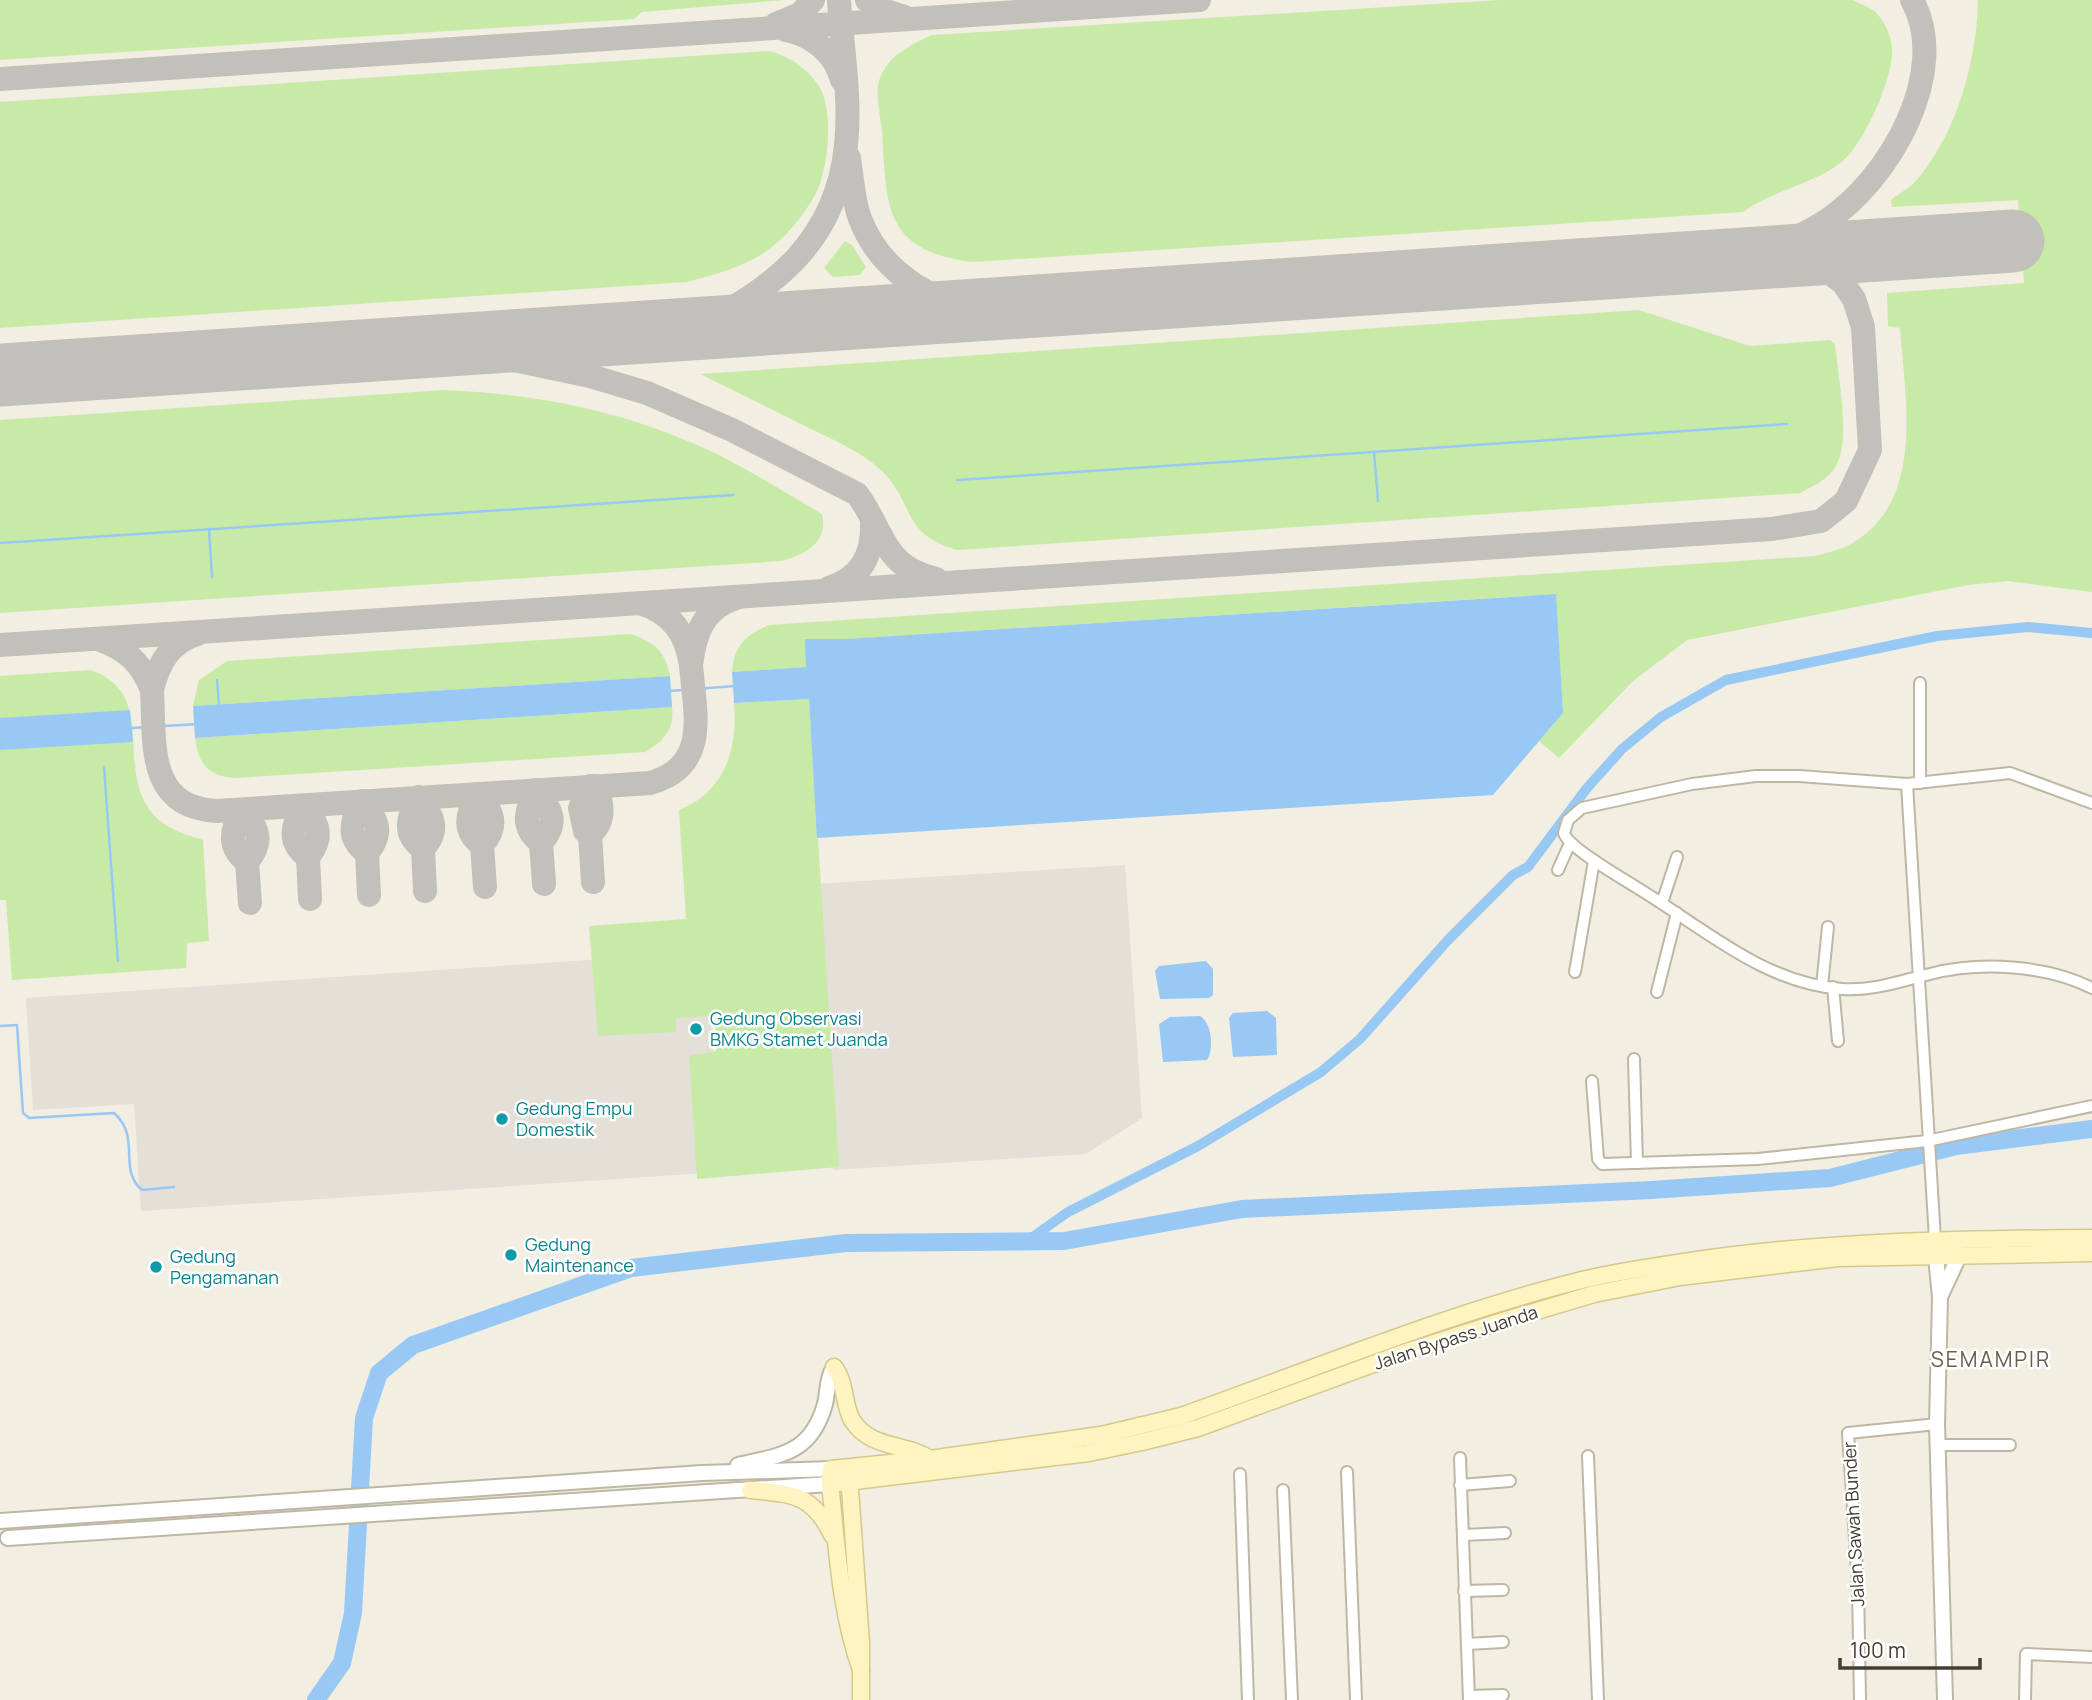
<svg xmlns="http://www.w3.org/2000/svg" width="2092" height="1700" viewBox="0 0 2092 1700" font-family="Manrope,sans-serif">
  <rect width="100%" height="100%" fill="#f2eee2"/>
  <g fill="#e4dfd7">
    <path d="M1125,865L1142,1118L1086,1154L833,1170L814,884Z"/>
    <path d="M706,952L721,1172L141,1211L134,1104L33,1110L26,998Z"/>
  </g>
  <g fill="#c7eaa7">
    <path d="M0,0H784L642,12L634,19L0,60Z"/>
    <path d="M1499,0H1852C1860,4 1874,8 1879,16C1886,25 1892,38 1892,50C1893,79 1864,143 1843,161C1815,184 1775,189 1743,212L972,262C883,250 887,207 882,132C881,117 874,92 880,78C889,55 910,45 932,35Z"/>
    <path d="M1978,0H2092V592L2008,581L1968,585L1687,640L1633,681L1559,758L1539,741L1563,713L1555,594L846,639H806L807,667L732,672C734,646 745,635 769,625L1816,556C1826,553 1838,550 1847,546C1927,505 1905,399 1900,328L1888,326L1887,293L2024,283L2018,200L1892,207L1891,200C1900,193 1913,186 1920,176C1958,129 1977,59 1978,0Z"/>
    <path d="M769,51C789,56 809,69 820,88C834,112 828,169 816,193C807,210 794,227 780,240C755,264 720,273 687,282L0,328V102Z"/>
    <path d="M845,241L852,245L866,267L860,275L833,277L824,268Z"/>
    <path d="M1639,310L1750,346L1830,340L1835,344C1838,375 1851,440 1836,466C1828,480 1813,486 1800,493L957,550C901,534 915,504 882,471C861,451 833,440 807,427C772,409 736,392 700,374Z"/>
    <path d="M445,390C530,394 611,408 690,442C736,461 779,489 822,514C829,542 805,555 781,561L0,613V420Z"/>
    <path d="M631,634C654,642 665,651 670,676L193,706L199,680L227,661Z"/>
    <path d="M90,670C163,694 109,775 159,820C172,831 187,835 203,840L209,941L187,943L186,968L12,980L6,900H0V676Z"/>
    <path d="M809,699L839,1167L697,1179L689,1056L716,1051L715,1016L676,1018V1032L598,1036L589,926L686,919L679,810C725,792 738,749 734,703Z"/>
    <path d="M672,707C675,730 663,741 645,752L236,778C209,777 198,764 195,738Z"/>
  </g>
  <g fill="#98c8f4">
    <path d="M1556,594L1563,713L1493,795L817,838L809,699L734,703L732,672L806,667L805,639H846Z"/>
    <path d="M670,676L672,707L195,738L193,706Z"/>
    <path d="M130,710L133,742L0,750V718Z"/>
    <path d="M1206,961L1213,969V995L1209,998L1160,999L1155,971L1159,966Z"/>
    <path d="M1267,1011L1276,1018L1277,1055L1233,1057L1229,1018L1233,1013Z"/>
    <path d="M1200,1016C1212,1023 1214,1049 1207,1060L1163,1062L1159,1024L1170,1017Z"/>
  </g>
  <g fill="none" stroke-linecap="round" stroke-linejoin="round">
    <g stroke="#98c8f4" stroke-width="2.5">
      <path d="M1374,452L1378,501"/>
      <path d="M957,480L1787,424"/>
      <path d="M209,529L212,577"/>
      <path d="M0,543L733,495"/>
      <path d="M217,680L219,705"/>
      <path d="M669,691L735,686"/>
      <path d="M131,728L198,724"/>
      <path d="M104,767L118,961"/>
      <path d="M0,1026L17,1025L23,1113L29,1118L114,1113C142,1138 117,1169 142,1190L174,1187"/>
    </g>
    <path stroke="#98c8f4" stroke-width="10" d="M1027,1241L1068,1212L1198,1146L1321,1072L1360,1039L1448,940L1513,875L1528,867L1587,788L1622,749L1661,717L1726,680L1937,636L2028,627L2092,633"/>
    <path stroke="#98c8f4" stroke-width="18" d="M316,1700L342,1663L353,1613L364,1418L379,1373L413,1345L631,1268L846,1243L1064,1241L1242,1209L1651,1190L1830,1178L1956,1146L2092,1129"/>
    <g stroke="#c2c0ba" stroke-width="24">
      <path d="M867,0L883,10L904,17"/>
      <path d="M776,24L800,14L813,0"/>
      <path d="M786,30C812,35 835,53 842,80"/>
      <path d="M0,79L1199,0"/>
      <path d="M849,158C852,177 853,198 859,216C878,269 928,302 981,309"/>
      <path d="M1737,259C1769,249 1798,239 1826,221C1888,181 1952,72 1912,0"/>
      <path d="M694,328C775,290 837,239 846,145C851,98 842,47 839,0"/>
      <path d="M443,345L590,376L647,393L732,430L857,494C885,531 881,566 936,579"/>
      <path d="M829,588C860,578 873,556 872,524"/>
      <path d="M640,603C672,613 686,633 691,665C695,634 703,608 736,598"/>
      <path d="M98,639C126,649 141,662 152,690C158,664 170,642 197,634"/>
      <path d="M0,645L1772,529L1821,521L1846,501L1870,450L1863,327L1854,299L1843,283L1827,271L1807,262L1777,257"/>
      <path d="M152,690C155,744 146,807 217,811L650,783C710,766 695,714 691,665"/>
      <path d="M591,786L580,808L585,831L590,834L593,882"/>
      <path d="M590,834C606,822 603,802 595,786"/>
      <path d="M541,843C559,823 552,809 536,790C526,810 520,827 541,843L544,884"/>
      <path d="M482,845C499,826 494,811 477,794C467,814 462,831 482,845L485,887"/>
      <path d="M423,849C440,830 434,816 418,797C408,818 402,834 423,849L425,891"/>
      <path d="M367,853C384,833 378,819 362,801C351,821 346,838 367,853L369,895"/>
      <path d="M308,857C324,838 320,823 303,806C292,826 287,842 308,857L310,899"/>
      <path d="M247,862C264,842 259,828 242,810C231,830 227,847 247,862L250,903"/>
    </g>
    <path stroke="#c2c0ba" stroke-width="63" d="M0,375L2013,241"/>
    <g stroke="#beb7a4" stroke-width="14">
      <g id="minor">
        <path d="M1920,683V783"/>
        <path d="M1907,784L1935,1239"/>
        <path d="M2092,803L2010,773L1907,784L1799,776H1756L1692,784L1582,808L1568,820L1564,833C1568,848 1624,879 1639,889C1704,928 1763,983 1842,989C1874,991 1900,981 1930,974C1980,961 2046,965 2092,988"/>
        <path d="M1558,870L1570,843"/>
        <path d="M1662,903L1677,857"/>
        <path d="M1575,972L1594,861"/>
        <path d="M1822,986L1828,927"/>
        <path d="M1833,987L1838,1041"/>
        <path d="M1657,992L1677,913"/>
        <path d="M1634,1059L1637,1163"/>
        <path d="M1592,1081L1598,1159L1602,1164L1758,1159L1927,1141L2092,1106"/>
        <path d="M1937,1445H2010"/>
        <path d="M1588,1456L1598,1700"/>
        <path d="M1460,1458L1469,1700"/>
        <path d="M1347,1472L1356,1700"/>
        <path d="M1240,1474L1248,1700"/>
        <path d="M1460,1485L1510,1481"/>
        <path d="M1283,1490L1292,1700"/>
        <path d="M1464,1535L1505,1533"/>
        <path d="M1464,1591L1503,1590"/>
        <path d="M1467,1644L1503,1642"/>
        <path d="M1469,1696L1503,1695"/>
        <path d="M1860,1700L1858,1585L1848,1433L1937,1424"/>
        <path d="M2025,1700L2026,1654L2092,1657"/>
      </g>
    </g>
    <g stroke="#beb7a4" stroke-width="18">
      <g id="tertiary">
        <path d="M1935,1247L1940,1297L1937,1424L1945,1700"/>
        <path d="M1940,1297L1960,1254"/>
        <path d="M738,1465C781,1455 811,1454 825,1404C828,1391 827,1378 834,1367"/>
        <path d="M0,1521L702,1473L831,1469"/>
        <path d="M8,1538L830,1484"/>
      </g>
    </g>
    <g stroke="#d5c88e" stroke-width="19">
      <g id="secondary">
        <path d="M834,1367C846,1382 843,1404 852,1420C871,1450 904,1442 930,1459"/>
        <path d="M849,1475L861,1643V1700"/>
        <path d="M830,1484L1089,1453L1142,1442L1198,1428L1406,1352L1493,1324L1594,1294L1680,1277L1838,1258L2092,1253"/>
        <path d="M750,1490C792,1494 813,1494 832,1535"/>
        <path d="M861,1670C840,1612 837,1546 830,1484L831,1469L930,1459L1101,1435L1181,1416C1314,1369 1445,1314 1582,1280C1619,1271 1658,1266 1697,1260C1828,1241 1959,1239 2092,1238"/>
      </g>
    </g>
    <use href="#minor" stroke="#fff" stroke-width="10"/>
    <use href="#tertiary" stroke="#fff" stroke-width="14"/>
    <use href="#secondary" stroke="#fff4bf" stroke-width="16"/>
  </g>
  <g fill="#0f9aa8" stroke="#fff" stroke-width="2.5">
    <circle cx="696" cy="1029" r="7"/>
    <circle cx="502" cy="1119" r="7"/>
    <circle cx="511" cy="1255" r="7"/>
    <circle cx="156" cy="1267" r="7"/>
  </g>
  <g text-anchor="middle" stroke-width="5" stroke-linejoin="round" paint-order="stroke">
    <g font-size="18" fill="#0d838f" stroke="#fff" text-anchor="start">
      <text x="710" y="1025">Gedung Observasi<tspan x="710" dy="21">BMKG Stamet Juanda</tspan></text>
      <text x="516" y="1115">Gedung Empu<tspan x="516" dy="21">Domestik</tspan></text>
      <text x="525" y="1251">Gedung<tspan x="525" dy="21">Maintenance</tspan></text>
      <text x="170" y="1263">Gedung<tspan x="170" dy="21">Pengamanan</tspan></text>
    </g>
    <g font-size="18" fill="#443e32" stroke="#fff">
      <text transform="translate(1456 1338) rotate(-18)" y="6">Jalan Bypass Juanda</text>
      <text transform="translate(1854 1524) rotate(-93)" y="6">Jalan Sawah Bunder</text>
    </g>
    <g font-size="21" letter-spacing="2" fill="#675d49" stroke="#fff">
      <text x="1991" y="1367">SEMAMPIR</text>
    </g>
  </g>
  <path d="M1840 1658v10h140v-10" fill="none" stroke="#443e32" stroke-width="3.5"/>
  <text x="1850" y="1658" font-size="21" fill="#443e32" stroke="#ffffff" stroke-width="5" paint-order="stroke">100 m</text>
</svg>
